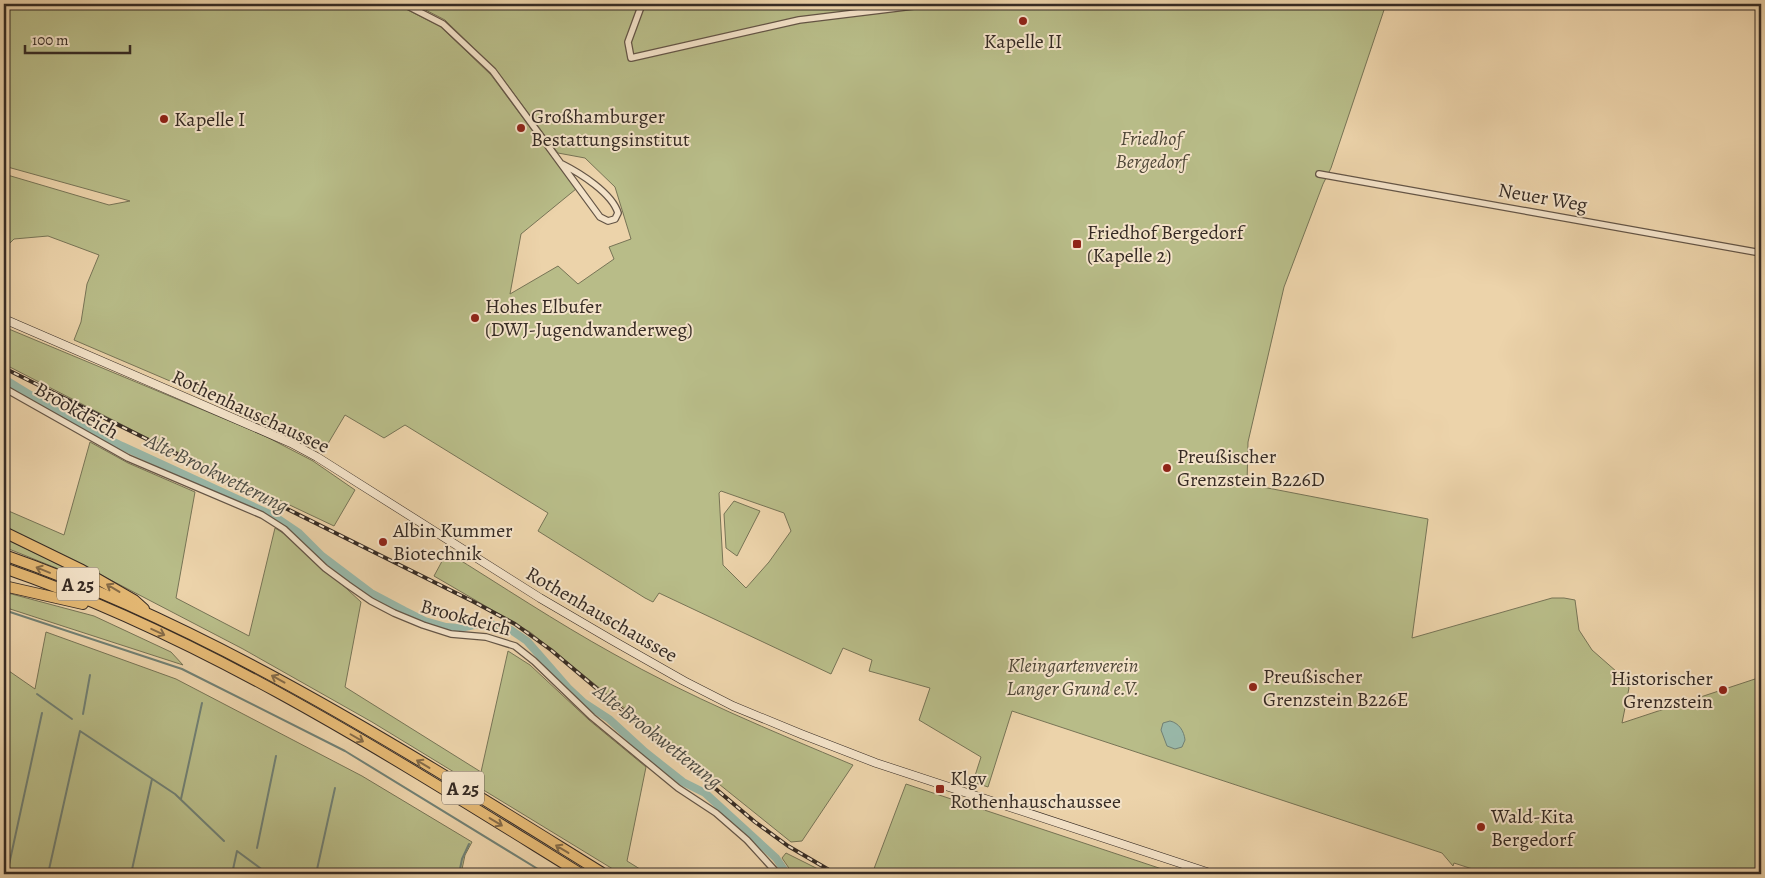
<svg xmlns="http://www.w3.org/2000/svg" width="1765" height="878" viewBox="0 0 1765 878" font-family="Alegreya,serif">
  <rect width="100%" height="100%" fill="#ecd3aa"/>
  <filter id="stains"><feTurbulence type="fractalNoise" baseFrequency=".004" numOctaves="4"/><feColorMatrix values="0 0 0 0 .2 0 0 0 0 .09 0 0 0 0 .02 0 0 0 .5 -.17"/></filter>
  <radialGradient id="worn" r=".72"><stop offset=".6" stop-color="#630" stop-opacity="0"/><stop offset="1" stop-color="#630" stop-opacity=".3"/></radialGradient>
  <g fill="#b8bc88" stroke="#777456" fill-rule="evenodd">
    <path d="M5,4H396L441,27L491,75L576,189L521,234L510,294L558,266L578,284L614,259L609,247L631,239L615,187L585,158L558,153L497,71L445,20L414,4H1386L1331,168L1323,184L1284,287L1248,442L1247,484L1428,519L1412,638L1552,598H1564L1575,600L1579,630L1592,650L1625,679L1629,688L1622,723L1761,677V874H1488L1454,863L1453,866L1442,853L1012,711L988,787L973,782L981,757L919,720L930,688L869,671L872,660L843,648L831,674L659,593L653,602L645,598L538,531L548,513L405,425L384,438L345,415L323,452L287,431L74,340L81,322L87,284L99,255L48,236L14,239L4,249V174L109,205L130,201L4,166ZM721,491L784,513L791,531L769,562L746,588L723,565L719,493Z"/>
    <path d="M4,327L263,435L313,461L355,490L334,526L146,437L4,364Z"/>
    <path d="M90,442L128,463L195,492L176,598L249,636L275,528L294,540L361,602L345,687L481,772L508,651L530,665L589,720L646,767L627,861L648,874H621L372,722L243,649L53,550L4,528V509L64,535Z"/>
    <path d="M734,501L760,511L737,556L726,548L724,514Z"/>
    <path d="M4,538L87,578L86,580L4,547Z"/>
    <path d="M447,552C502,586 556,622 612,653C689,697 772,731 853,765L802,841L791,842L530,632L434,576Z"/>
    <path d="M4,592L94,616L171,652L183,665L4,607Z"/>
    <path d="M46,632L176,679L362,776L472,842L465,855L461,874H4V698L9,671L35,689Z"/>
    <path d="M906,784L1177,874H872Z"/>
    <path d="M786,853L828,874H793L782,858Z"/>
  </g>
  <path fill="#99b8a9" stroke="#718074" d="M1170,721C1179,723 1184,731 1185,740L1182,747L1175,749L1167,746L1161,730L1163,723Z"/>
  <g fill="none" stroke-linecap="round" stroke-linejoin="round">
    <g stroke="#718074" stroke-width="2">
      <path d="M4,610L182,669L345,751L546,874"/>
      <path d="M37,694L72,719"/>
      <path d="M83,714L90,675"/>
      <path d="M181,799L202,703"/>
      <path d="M257,848L276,756"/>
      <path d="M7,874L42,713"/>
      <path d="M48,874L80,731L175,794L224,841"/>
      <path d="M131,874L152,779"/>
      <path d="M232,874L237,851L268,874"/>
      <path d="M316,874L335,788"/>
      <path d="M459,874L462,859L469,844"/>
    </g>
    <path stroke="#99b8a9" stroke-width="8" d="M4,379L76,423L122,446L274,516L299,533L322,556L371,593L405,611L425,621L446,627L460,628L484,623L500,626L511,630L527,641L568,688L583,702L609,719L645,752L683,782L705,793L776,858L787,874"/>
    <g stroke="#645546" stroke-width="8">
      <g id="minor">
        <path d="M404,4L443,24L493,71L600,217L608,221L615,219L618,213C612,193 580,173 562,164"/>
        <path d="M642,4L628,42L631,58L799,20L930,4"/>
        <path d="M1319,174L1761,253"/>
        <path d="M4,388L128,458L262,515L284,529L325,568L348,585L371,601L394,613L423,625L451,634L486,637L515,646L534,661L592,717L678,788L716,813L747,840L778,874"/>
      </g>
    </g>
    <g stroke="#362b24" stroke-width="9">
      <path id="secondary" d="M4,319L291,443L317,457L540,598L610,639L684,681L733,706L801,734L876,763L1213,874"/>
    </g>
    <g stroke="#362b24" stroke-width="12">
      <g id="motorway">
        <path d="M4,532L82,570L134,600L144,609"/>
        <path d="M4,555C218,630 412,755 604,874"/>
        <path d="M4,568C208,638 398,761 581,874"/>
        <path d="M4,586L83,604"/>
      </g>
    </g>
    <use href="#minor" stroke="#f3e2c8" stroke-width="5.5"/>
    <use href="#secondary" stroke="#f3e2c8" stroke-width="8"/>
    <use href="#motorway" stroke="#e6ba75" stroke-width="10"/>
    <g stroke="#362b24" stroke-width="4">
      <path id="rail" d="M4,368L474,602L515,624L551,650L755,822L788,846L836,874"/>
    </g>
    <use href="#rail" stroke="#f3e2c8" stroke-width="2" stroke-dasharray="5.5" stroke-linecap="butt"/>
  </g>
  <defs><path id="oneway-shaft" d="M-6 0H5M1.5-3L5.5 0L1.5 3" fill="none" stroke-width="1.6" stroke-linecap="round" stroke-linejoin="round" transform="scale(1.25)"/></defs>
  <g stroke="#856b48">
    <use href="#oneway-shaft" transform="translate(43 570) rotate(-158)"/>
    <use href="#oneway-shaft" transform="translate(113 588) rotate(-149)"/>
    <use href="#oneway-shaft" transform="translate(158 632) rotate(25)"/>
    <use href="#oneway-shaft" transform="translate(278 679) rotate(-151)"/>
    <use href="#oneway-shaft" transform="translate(357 738) rotate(30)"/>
    <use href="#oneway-shaft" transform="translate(423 764) rotate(-149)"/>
    <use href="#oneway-shaft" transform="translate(496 822) rotate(31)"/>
    <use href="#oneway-shaft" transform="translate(562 849) rotate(-149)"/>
  </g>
  <g fill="#8f2418" stroke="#f3e2c8" stroke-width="2">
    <circle cx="1023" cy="21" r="5"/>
    <circle cx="164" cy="119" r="5"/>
    <circle cx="521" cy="128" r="5"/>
    <rect x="1072" y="239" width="10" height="10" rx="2.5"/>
    <circle cx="475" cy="318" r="5"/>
    <circle cx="1167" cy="468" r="5"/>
    <circle cx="383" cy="542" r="5"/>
    <circle cx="1253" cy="687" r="5"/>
    <circle cx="1723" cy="690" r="5"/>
    <rect x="935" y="784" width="10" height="10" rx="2.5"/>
    <circle cx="1481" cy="827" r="5"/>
  </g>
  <g text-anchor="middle" stroke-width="4" stroke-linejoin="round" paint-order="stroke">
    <g fill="#f3e2c8" stroke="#6f6255" stroke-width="1">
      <rect x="57" y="567.5" width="42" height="33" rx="4"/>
      <rect x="442" y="771.5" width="42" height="33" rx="4"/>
    </g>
    <g font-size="19" font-weight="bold" fill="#362b24">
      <text x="78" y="591">A 25</text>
      <text x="463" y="795">A 25</text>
    </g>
    <g font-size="20" fill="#362b24" stroke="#f3e2c8" text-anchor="start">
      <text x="1023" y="48" text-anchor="middle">Kapelle II</text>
      <text x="531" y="123">Großhamburger<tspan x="531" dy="23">Bestattungsinstitut</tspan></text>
      <text x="174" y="126">Kapelle I</text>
      <text x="1087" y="239">Friedhof Bergedorf<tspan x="1087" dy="23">(Kapelle 2)</tspan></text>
      <text x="485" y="313">Hohes Elbufer<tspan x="485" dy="23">(DWJ-Jugendwanderweg)</tspan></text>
      <text x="1177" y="463">Preußischer<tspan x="1177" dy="23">Grenzstein B226D</tspan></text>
      <text x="393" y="537">Albin Kummer<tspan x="393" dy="23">Biotechnik</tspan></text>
      <text x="1263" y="683">Preußischer<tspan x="1263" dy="23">Grenzstein B226E</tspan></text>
      <text x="1713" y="685" text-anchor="end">Historischer<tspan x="1713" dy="23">Grenzstein</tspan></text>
      <text x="950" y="785">Klgv<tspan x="950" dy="23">Rothenhauschaussee</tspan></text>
      <text x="1491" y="823">Wald-Kita<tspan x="1491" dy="23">Bergedorf</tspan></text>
    </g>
    <g font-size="20" font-style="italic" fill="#504838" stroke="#f3e2c8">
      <text x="1151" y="145">Friedhof<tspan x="1151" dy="23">Bergedorf</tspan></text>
      <text x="1073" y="672">Kleingartenverein<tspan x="1073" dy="23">Langer Grund e.V.</tspan></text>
    </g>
    <g font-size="20" fill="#362b24" stroke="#f3e2c8">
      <text transform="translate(1543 197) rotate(10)" y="7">Neuer Weg</text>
      <text transform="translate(77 410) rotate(30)" y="7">Brookdeich</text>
      <text transform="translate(251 411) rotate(25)" y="7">Rothenhauschaussee</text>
      <text transform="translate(602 614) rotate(30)" y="7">Rothenhauschaussee</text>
      <text transform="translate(466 617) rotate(15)" y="7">Brookdeich</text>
    </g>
    <g font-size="21" font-style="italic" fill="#4f4e45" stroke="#f3e2c8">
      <text transform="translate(217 473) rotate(26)" y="7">Alte Brookwetterung</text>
      <text transform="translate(658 736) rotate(38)" y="7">Alte Brookwetterung</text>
    </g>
  </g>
  <rect width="1765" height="878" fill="none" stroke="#ecd3aa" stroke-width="20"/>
  <rect x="5" y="5" width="1755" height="868" fill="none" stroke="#362b24" stroke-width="2.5"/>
  <rect x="10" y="10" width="1745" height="858" fill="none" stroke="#362b24"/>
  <path d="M25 45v8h105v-8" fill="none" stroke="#362b24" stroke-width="2.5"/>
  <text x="32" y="45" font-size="15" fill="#362b24" stroke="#f3e2c8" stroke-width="4" paint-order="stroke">100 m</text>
  <rect width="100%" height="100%" filter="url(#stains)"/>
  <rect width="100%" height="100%" fill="url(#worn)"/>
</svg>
